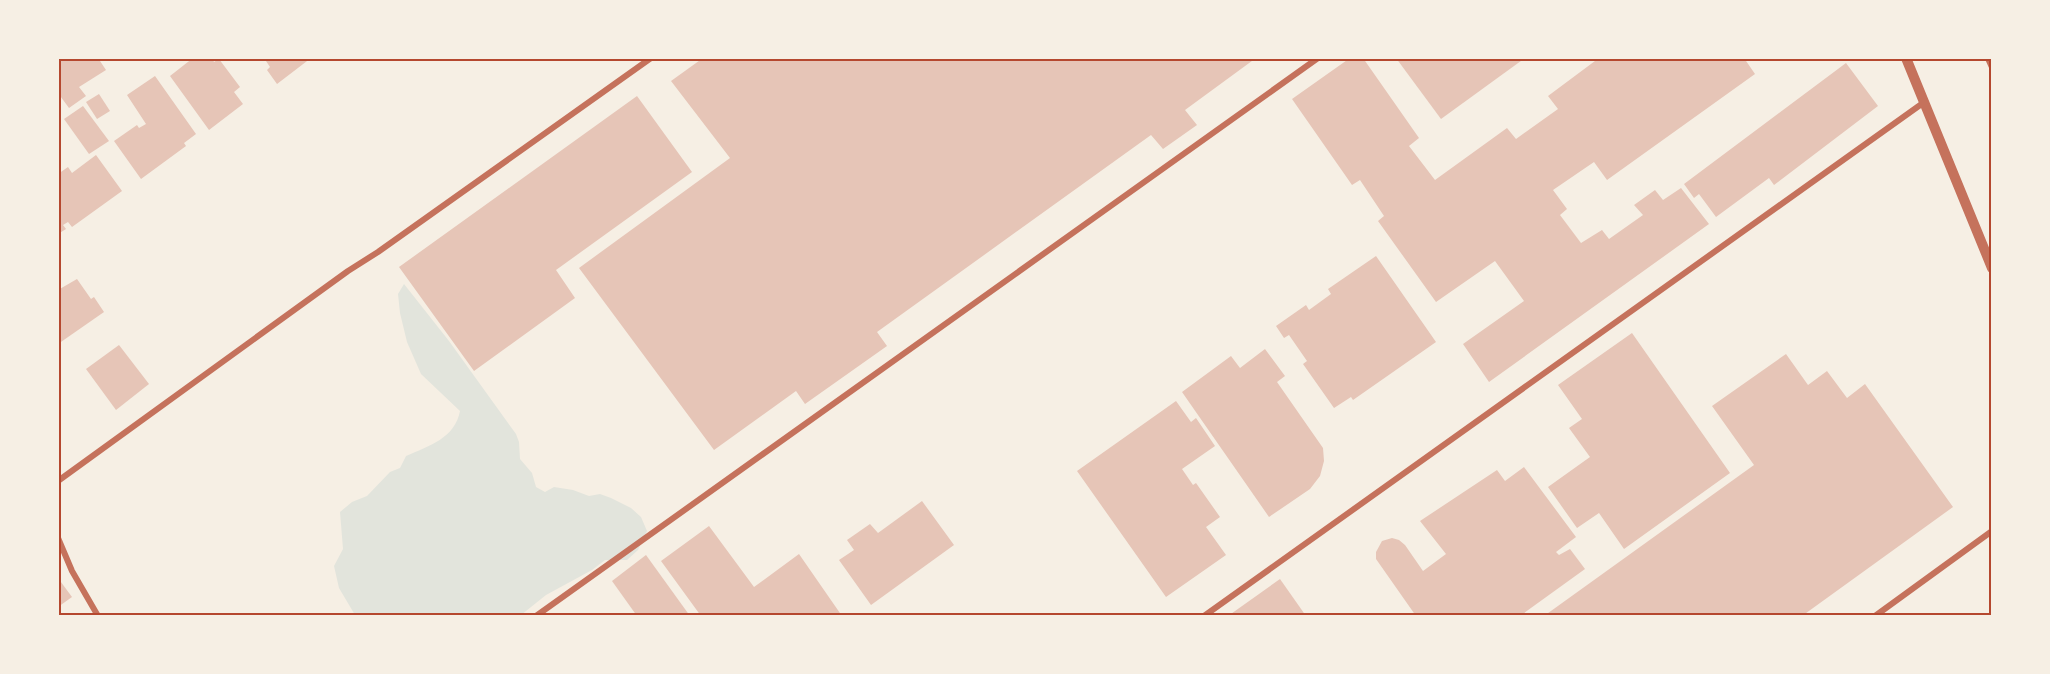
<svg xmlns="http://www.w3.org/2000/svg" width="2050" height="674" viewBox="0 0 2050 674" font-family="Overpass,sans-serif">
  <rect width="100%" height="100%" fill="#f6efe4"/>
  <path fill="#e2e4dc" d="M404,284L449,341L516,434L519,442L520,459L532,473L536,487L545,492L554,487L573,490L589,496L600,494L611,498L631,508L641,517L647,531L638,550L627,560H605L592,570L546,595L521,615H355L339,588L334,566L343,549L340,512L352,502L367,496L390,472L400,468L406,456C429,446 455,438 460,411L421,374L407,342L400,313L398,294Z"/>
  <g fill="#e6c5b7">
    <path d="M58,58H98L106,70L79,87L86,96L69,108L58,93Z"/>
    <path d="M193,58H212L214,62L219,59L240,87L234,92L243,104L209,130L170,76Z"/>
    <path d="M264,58H311L277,84L267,70L270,67Z"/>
    <path d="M703,58H1256L1185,110L1197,125L1163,149L1151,135L877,332L887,346L805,404L796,391L714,450L579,268L730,158L671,81Z"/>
    <path d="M1350,58H1363L1419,138L1409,146L1435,180L1507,128L1516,139L1558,109L1548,96L1599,58H1744L1755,74L1607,180L1594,162L1553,190L1567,209L1560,215L1581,243L1602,230L1609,239L1643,215L1634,205L1655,190L1663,200L1681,188L1709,224L1489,382L1463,344L1524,301L1495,261L1436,302L1378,221L1384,216L1360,180L1352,185L1292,99Z"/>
    <path d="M1396,58H1525L1441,119Z"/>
    <path d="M1846,63L1878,106L1774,185L1769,178L1716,217L1699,194L1694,198L1684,184Z"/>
    <path d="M155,76L196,134L184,143L186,146L141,179L114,141L137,125L139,128L146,124L127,95Z"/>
    <path d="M99,94L110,111L97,119L86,102Z"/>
    <path d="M637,96L692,172L556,270L575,298L474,371L399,267Z"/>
    <path d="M83,106L109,141L89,154L64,119Z"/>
    <path d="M96,155L122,191L72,227L68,222L63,225L66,229L58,234V174L68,167L72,173Z"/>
    <path d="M1376,256L1436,342L1353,400L1351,397L1334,408L1303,364L1307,361L1289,335L1284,338L1276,326L1306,305L1309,310L1331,294L1328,289Z"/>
    <path d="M77,279L91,299L94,297L104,312L58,344V290Z"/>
    <path d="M1632,333L1730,473L1624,549L1599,513L1577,528L1548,487L1590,457L1569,428L1582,419L1558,385Z"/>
    <path d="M119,345L149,384L116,410L86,369Z"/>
    <path d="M1265,349L1285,376L1277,382L1323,448L1324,461L1320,476L1310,489L1269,517L1182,392L1231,356L1240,368Z"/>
    <path d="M1786,354L1808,385L1827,371L1847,398L1865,384L1953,507L1802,616H1544L1754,465L1712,406Z"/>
    <path d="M1176,401L1191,422L1196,418L1215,446L1182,469L1193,485L1196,483L1220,517L1206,527L1226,555L1166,597L1077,471Z"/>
    <path d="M1524,467L1576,537L1556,552L1559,555L1570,549L1585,569L1520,616H1416L1376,559V552L1382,541L1392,538L1399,540L1405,545L1423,571L1446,554L1420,521L1497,470L1505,481Z"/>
    <path d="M922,501L954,545L871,605L839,560L854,550L847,540L870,524L878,533Z"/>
    <path d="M709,526L754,587L799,554L842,616H701L661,561Z"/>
    <path d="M646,555L690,616H637L612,581Z"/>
    <path d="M58,578L72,597L58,607Z"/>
    <path d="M1280,579L1306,616H1228Z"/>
  </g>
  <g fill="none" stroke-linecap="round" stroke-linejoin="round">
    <path stroke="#c5725c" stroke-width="4.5" d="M1987,58L1992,69"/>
    <g stroke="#c5725c" stroke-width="6">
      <path d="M58,481L348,271L378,252L651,58"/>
      <path d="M58,538L72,571L98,616"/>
      <path d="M536,616L1318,58"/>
      <path d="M1204,616L1923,103"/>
      <path d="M1875,616L1992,531"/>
    </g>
    <path stroke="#c5725c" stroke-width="10" d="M1906,58L1992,268"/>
  </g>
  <rect width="2050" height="674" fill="none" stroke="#f6efe4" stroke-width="120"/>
  <rect x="60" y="60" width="1930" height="554" fill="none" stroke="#b5482f" stroke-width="2"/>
</svg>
